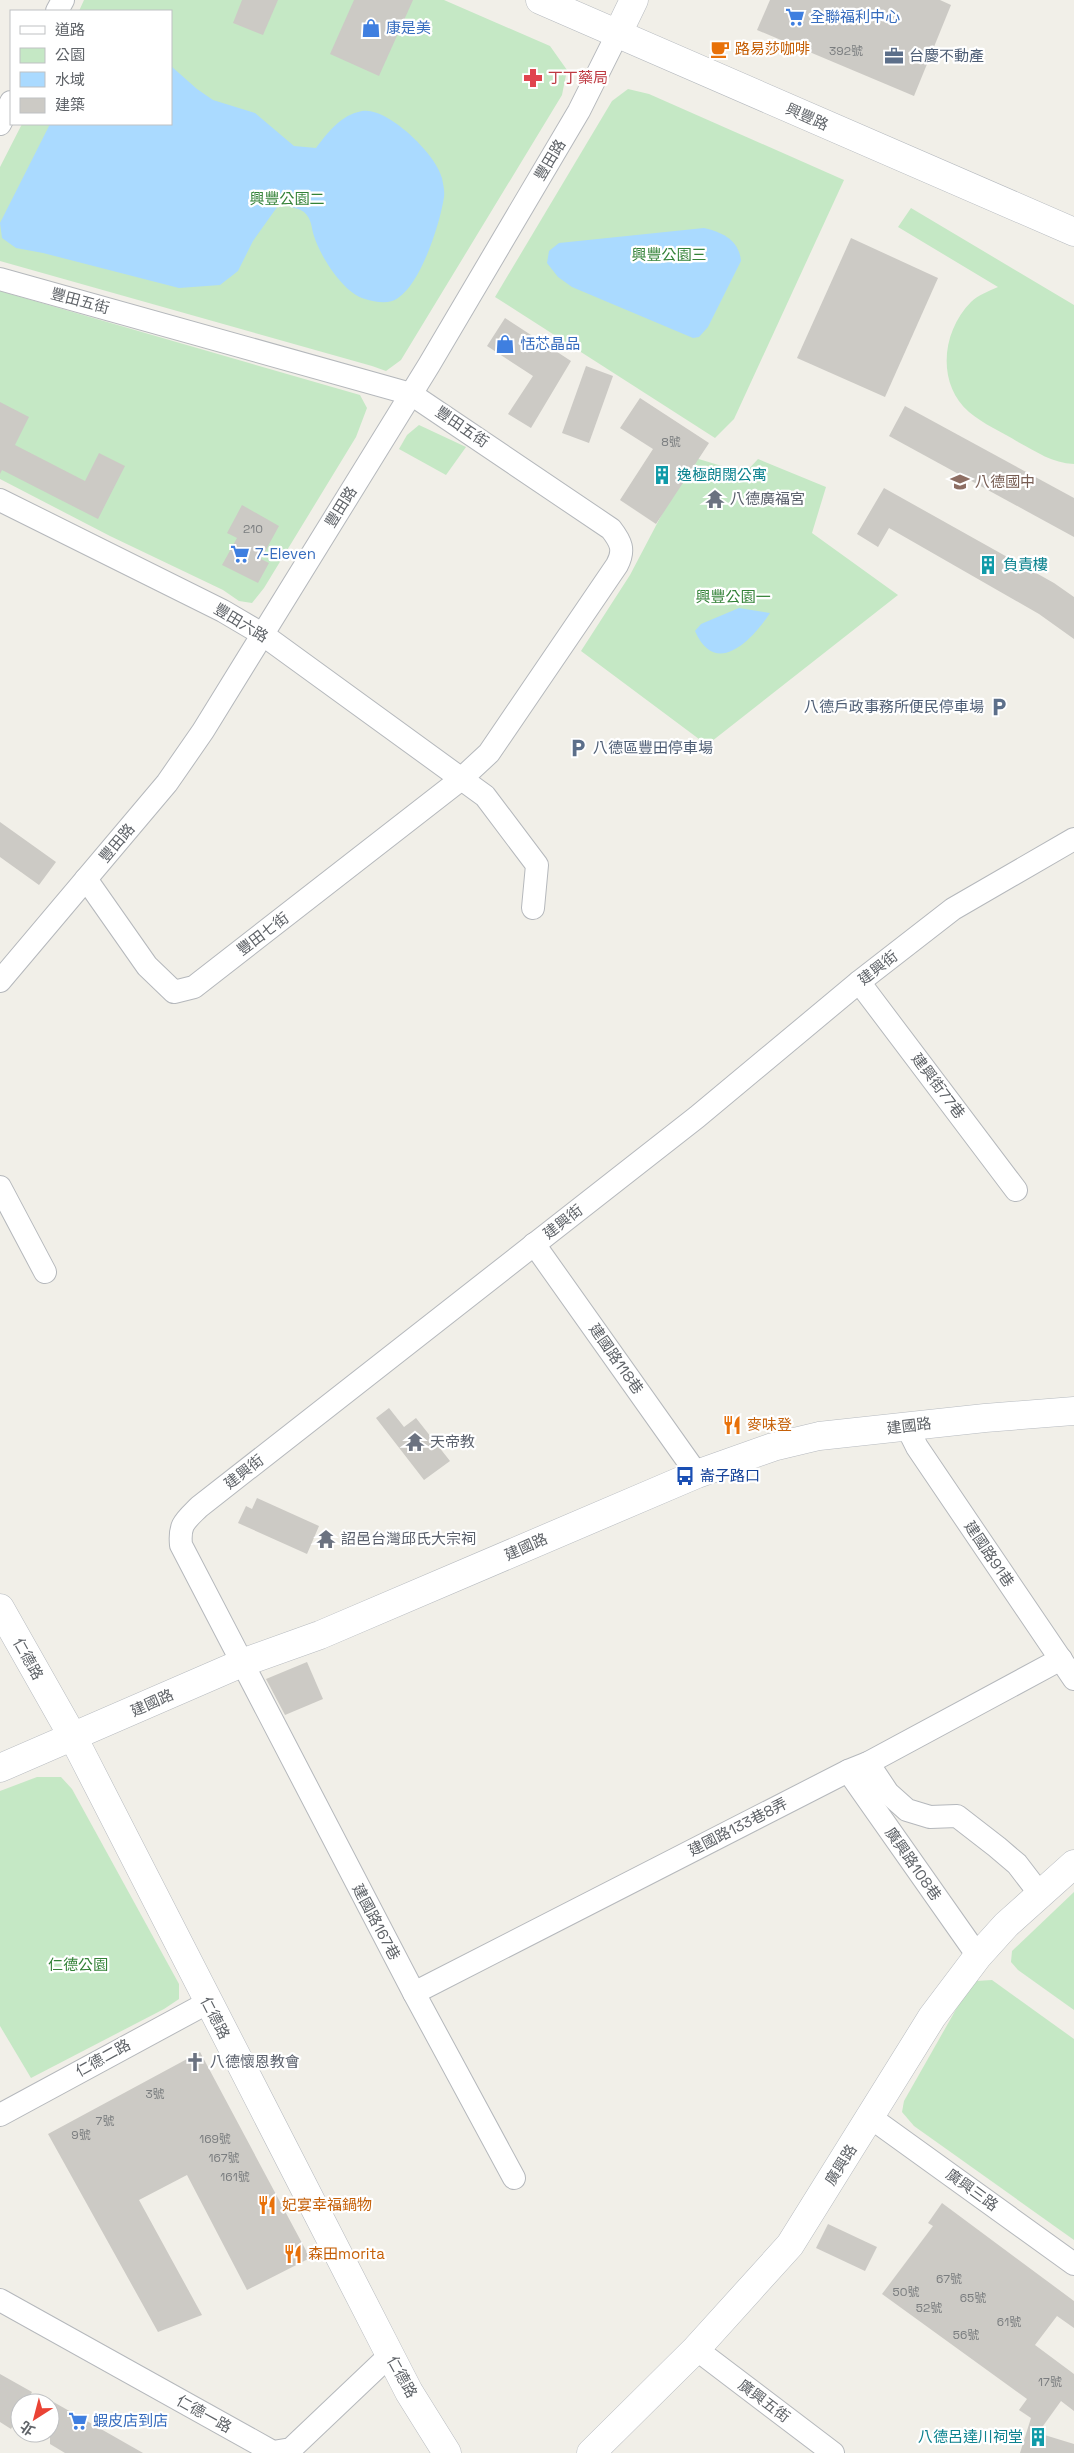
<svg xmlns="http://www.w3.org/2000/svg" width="1074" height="2453" viewBox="0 0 1074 2453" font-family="'Space Grotesk','Noto Sans TC',sans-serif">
  <rect width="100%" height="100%" fill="#f1efe8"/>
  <g fill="#c5e8c5">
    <path d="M84,0H444L550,46L567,70L562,95L401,360L386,371L372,366L0,261V167L22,124H171V11H79Z"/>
    <path d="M628,89L649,94L844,180L734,419L715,438L495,297L612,101Z"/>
    <path d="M911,208L1074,305V464C1052,463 1037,452 1018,442C1002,432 983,424 969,412C936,383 942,331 971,302C978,295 989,291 998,287L898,227Z"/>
    <path d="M0,291L360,395L367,408L356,437L264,588L252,603L239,601L223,590L110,536L0,479Z"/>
    <path d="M419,425L466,447L446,475L399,449L407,435Z"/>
    <path d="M692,457L745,473L758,459L826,487L812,533L898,595L707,745L581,651L630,575Z"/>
    <path d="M37,1777H61L72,1789L179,1984V1999L164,2009L31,2078L0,2026V1791Z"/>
    <path d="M1074,1892V2010L1018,1970L1011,1962L1012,1951Z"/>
    <path d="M992,1980L1074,2039V2240L914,2126L902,2112L904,2101L967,1990L976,1981Z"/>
  </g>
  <g fill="#aadaff">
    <path d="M171,66L197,89L213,100L255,113L294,146L316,148C329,131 341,115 362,111C387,106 437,155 442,178C443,184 445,191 444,197C440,224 421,283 398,298C389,305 375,302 365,299C344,294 320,256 314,236C311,227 312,219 304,212C298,208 287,206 280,203L253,241L238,271L220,285L179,288L43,253L16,248L2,238L0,223L50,124H171Z"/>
    <path d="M704,228C722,232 739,240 741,261L708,327L699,337L693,338L572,287L558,277L547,263L549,251L559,243Z"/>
    <path d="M739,608L770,613C753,639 716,679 695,631L701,624Z"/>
  </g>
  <g fill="#cccac5">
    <path d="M242,0H278L263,35L233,23Z"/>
    <path d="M354,0H413L379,76L330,54Z"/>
    <path d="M770,0H940L951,5L914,96L757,30Z"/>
    <path d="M851,238L938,278L885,397L797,358Z"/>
    <path d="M505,318L571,361L531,428L508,414L533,376L487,346Z"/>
    <path d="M586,366L613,376L589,443L562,433Z"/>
    <path d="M640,398L709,443L656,524L620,500L653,449L620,428Z"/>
    <path d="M0,402L29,417L15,445L85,481L99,453L125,466L98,519L2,470L0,474Z"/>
    <path d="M905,406L1074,498V537L889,436Z"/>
    <path d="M884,488L1054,583L1074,597V639L1039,614L889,528L878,547L857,534Z"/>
    <path d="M242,505L279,526L261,559L269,563L258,583L222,565L237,538L227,533Z"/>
    <path d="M0,822L56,862L39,885L0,857Z"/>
    <path d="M389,1408L404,1427L416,1418L450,1461L424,1480L376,1418Z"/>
    <path d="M257,1498L319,1526L307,1554L238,1523L246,1506L252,1509Z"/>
    <path d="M307,1662L323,1699L285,1715L266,1679Z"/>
    <path d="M200,2052L310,2258L247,2290L187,2175L139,2200L202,2315L158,2332L48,2134Z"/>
    <path d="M942,2203L1074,2301V2328L1057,2316L1035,2345L1074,2374V2411L1061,2401L1038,2433L1074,2444V2453H1020L1031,2418L1019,2410L1027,2399L882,2294L933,2226L928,2223Z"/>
    <path d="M828,2224L877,2247L865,2271L816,2248Z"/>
    <path d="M0,2374L32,2392L26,2403H20V2413L11,2429L0,2422Z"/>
    <path d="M50,2400L143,2453H65L50,2444Z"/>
  </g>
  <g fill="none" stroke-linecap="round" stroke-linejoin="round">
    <g stroke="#b5b8bc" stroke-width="24">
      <g id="street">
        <path d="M57,11L63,0"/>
        <path d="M0,124L11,102"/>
        <path d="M0,279L411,394L611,529C621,542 625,550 617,565L489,753L460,780L194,987L174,992L147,966L86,879"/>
        <path d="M0,500L223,611L262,634L485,796L537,865L533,908"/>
        <path d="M0,981L167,783L203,731L429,365L579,111L618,33"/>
        <path d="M859,982L1016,1190"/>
        <path d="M0,1187L45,1272"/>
        <path d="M534,1244L697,1474"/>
        <path d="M907,1427L917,1447L1074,1679"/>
        <path d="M868,1763L888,1793L907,1810L930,1817L957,1816L997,1847L1017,1864L1040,1894"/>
        <path d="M848,1771L978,1956"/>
        <path d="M414,1993L848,1771L868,1763L1061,1659"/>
        <path d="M0,2115L207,2003"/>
        <path d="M870,2117L1074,2264"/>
        <path d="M514,2178L414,1993L181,1545C179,1524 185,1521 199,1507L697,1117L859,982L953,909L1074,839"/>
        <path d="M0,2300L273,2452L291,2449L390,2355"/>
        <path d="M696,2349L833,2453"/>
      </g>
    </g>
    <g stroke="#b6babf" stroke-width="29">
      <g id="secondary">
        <path d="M540,0L1074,232"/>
        <path d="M618,33L634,0"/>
        <path d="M0,1608L73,1737L390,2355L409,2392L447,2453"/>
        <path d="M0,1768L242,1663L320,1635L697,1474L773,1447L819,1436L985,1418L1074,1411"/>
        <path d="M591,2453L696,2349L790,2245L932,2017L978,1956L1006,1925L1074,1864"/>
      </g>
    </g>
    <use href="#street" stroke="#fff" stroke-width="22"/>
    <use href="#secondary" stroke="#fff" stroke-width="28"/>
  </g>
  <defs>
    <g id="supermarket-bare" transform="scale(1.5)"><path d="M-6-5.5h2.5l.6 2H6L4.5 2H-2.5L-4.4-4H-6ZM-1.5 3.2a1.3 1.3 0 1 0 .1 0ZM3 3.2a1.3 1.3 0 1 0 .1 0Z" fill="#3f7fe0" stroke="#fff" stroke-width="2.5" paint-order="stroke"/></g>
    <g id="shop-bare" transform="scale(1.5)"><path d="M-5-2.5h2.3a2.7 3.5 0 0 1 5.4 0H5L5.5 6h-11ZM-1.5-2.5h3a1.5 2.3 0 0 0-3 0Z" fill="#3f7fe0" stroke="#fff" stroke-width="2.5" paint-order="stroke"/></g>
    <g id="cafe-bare" transform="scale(1.5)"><path d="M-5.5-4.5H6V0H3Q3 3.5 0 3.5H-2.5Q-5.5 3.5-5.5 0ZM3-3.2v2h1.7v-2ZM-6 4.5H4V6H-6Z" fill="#e8710a" stroke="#fff" stroke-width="2.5" paint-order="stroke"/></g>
    <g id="office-bare" transform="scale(1.5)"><path d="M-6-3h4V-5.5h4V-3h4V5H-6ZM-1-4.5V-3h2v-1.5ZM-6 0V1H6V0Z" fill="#5c6f8a" stroke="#fff" stroke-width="2.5" paint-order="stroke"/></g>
    <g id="pharmacy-bare" transform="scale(1.5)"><path d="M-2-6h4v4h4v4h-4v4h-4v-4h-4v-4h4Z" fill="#e0444e" stroke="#fff" stroke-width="2.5" paint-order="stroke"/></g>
    <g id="building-bare" transform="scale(1.5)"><path d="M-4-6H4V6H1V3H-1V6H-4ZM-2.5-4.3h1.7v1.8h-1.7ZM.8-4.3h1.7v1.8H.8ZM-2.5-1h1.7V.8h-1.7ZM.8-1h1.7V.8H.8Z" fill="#0f9aa8" stroke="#fff" stroke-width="2.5" paint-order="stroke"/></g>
    <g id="school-bare" transform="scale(1.5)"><path d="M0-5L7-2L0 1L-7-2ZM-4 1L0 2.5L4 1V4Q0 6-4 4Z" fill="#8d6e63" stroke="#fff" stroke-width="2.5" paint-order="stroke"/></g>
    <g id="temple-bare" transform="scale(1.5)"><path d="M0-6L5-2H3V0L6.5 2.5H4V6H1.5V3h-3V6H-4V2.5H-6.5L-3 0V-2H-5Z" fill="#6b7280" stroke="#fff" stroke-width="2.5" paint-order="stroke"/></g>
    <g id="parking-bare" transform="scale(1.5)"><path d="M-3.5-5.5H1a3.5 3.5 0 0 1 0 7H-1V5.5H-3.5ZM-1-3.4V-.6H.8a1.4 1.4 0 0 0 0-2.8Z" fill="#5c6f8a" stroke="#fff" stroke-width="2.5" paint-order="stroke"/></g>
    <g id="restaurant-bare" transform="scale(1.5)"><path d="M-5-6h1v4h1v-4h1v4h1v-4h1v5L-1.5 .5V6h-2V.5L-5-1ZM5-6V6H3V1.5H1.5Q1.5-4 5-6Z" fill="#e8710a" stroke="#fff" stroke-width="2.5" paint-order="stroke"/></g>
    <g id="bus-bare" transform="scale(1.5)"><path d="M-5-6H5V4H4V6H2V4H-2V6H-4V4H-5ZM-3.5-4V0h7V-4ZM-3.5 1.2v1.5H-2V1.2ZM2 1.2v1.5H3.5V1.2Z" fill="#1a4fb4" stroke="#fff" stroke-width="2.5" paint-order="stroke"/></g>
    <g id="church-bare" transform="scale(1.5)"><path d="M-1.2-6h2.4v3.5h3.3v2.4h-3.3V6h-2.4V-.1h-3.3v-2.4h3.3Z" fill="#6b7280" stroke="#fff" stroke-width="2.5" paint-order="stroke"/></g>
  </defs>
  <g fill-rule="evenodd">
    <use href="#supermarket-bare" x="795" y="17"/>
    <use href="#shop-bare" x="371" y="28"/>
    <use href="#cafe-bare" x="720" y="49"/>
    <use href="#office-bare" x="894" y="56"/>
    <use href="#pharmacy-bare" x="533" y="78"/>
    <use href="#shop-bare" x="505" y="344"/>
    <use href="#building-bare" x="662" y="475"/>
    <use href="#school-bare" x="960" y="482"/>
    <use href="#temple-bare" x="715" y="499"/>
    <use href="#supermarket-bare" x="240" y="554"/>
    <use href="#building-bare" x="988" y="565"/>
    <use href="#parking-bare" x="999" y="707"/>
    <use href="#parking-bare" x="578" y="748"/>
    <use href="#restaurant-bare" x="732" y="1425"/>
    <use href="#temple-bare" x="415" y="1442"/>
    <use href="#bus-bare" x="685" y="1476"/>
    <use href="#temple-bare" x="326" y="1539"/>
    <use href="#church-bare" x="195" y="2062"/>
    <use href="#restaurant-bare" x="267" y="2205"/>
    <use href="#restaurant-bare" x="293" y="2254"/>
    <use href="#supermarket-bare" x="78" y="2421"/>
    <use href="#building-bare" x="1038" y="2437"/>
  </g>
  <g text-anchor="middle" stroke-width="4.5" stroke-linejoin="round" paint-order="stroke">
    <g font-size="12" fill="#7a7d7f">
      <text x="846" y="55">392號</text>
      <text x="671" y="446">8號</text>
      <text x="253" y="533">210</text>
      <text x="155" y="2098">3號</text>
      <text x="105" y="2125">7號</text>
      <text x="81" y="2139">9號</text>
      <text x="215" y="2143">169號</text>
      <text x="224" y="2162">167號</text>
      <text x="235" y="2181">161號</text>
      <text x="949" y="2283">67號</text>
      <text x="906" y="2296">50號</text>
      <text x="973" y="2302">65號</text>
      <text x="929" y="2312">52號</text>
      <text x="1009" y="2326">61號</text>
      <text x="966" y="2339">56號</text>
      <text x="1050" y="2386">17號</text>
    </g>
    <g font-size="15" fill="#366cbe" stroke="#fff" text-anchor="start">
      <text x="810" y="22">全聯福利中心</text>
      <text x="386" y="33">康是美</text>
      <text x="520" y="349">恬芯晶品</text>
      <text x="255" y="559">7-Eleven</text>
      <text x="93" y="2426">蝦皮店到店</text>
    </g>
    <g font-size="15" fill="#c56008" stroke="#fff" text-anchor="start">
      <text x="735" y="54">路易莎咖啡</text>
      <text x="747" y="1430">麥味登</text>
      <text x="282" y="2210">妃宴幸福鍋物</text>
      <text x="308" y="2259">森田morita</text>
    </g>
    <g font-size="15" fill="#4e5e75" stroke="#fff" text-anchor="start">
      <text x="909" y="61">台慶不動產</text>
      <text x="984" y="712" text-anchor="end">八德戶政事務所便民停車場</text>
      <text x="593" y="753">八德區豐田停車場</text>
    </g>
    <g font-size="15" fill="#be3a42" stroke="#fff" text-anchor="start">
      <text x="548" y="83">丁丁藥局</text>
    </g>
    <g font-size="15" fill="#5f6368" stroke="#fff">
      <text transform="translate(807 117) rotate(24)" y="5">興豐路</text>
      <text transform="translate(550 160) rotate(-59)" y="5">豐田路</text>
      <text transform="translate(80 301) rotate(15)" y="5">豐田五街</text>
      <text transform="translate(462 427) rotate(34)" y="5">豐田五街</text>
      <text transform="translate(341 507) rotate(-58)" y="5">豐田路</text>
      <text transform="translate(241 623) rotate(31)" y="5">豐田六路</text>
      <text transform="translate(117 843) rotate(-50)" y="5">豐田路</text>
      <text transform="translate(263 934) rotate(-37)" y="5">豐田七街</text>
      <text transform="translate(878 968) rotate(-38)" y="5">建興街</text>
      <text transform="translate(938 1086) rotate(53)" y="5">建興街77巷</text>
      <text transform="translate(563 1222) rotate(-38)" y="5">建興街</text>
      <text transform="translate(616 1359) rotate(55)" y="5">建國路118巷</text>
      <text transform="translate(909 1426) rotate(-7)" y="5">建國路</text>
      <text transform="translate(244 1472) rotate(-38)" y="5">建興街</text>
      <text transform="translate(526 1547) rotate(-24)" y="5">建國路</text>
      <text transform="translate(989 1554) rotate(56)" y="5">建國路91巷</text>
      <text transform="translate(28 1659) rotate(61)" y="5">仁德路</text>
      <text transform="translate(152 1703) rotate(-24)" y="5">建國路</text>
      <text transform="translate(738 1827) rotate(-27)" y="5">建國路133巷8弄</text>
      <text transform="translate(913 1864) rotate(55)" y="5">廣興路108巷</text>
      <text transform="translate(376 1922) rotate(62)" y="5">建國路167巷</text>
      <text transform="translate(215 2018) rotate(63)" y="5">仁德路</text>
      <text transform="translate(103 2058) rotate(-29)" y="5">仁德二路</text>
      <text transform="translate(841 2165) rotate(-58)" y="5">廣興路</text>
      <text transform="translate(972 2190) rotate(36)" y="5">廣興三路</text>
      <text transform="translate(402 2377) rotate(61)" y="5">仁德路</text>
      <text transform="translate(764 2401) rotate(37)" y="5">廣興五街</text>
      <text transform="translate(204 2414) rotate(29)" y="5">仁德一路</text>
    </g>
    <g font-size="15" fill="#348238" stroke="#fff">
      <text x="287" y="204">興豐公園二</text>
      <text x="669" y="260">興豐公園三</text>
      <text x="733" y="602">興豐公園一</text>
      <text x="78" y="1970">仁德公園</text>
    </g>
    <g font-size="15" fill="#0d838f" stroke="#fff" text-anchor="start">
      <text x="677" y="480">逸極朗闊公寓</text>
      <text x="1003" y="570">負責樓</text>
      <text x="1023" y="2442" text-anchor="end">八德呂達川祠堂</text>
    </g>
    <g font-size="15" fill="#785e54" stroke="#fff" text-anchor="start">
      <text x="975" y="487">八德國中</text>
    </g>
    <g font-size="15" fill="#5b616d" stroke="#fff" text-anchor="start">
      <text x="730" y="504">八德廣福宮</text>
      <text x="430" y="1447">天帝教</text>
      <text x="341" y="1544">詔邑台灣邱氏大宗祠</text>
      <text x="210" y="2067">八德懷恩教會</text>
    </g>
    <g font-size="15" fill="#164399" stroke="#fff" text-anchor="start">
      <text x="700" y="1481">崙子路口</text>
    </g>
  </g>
  <rect x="10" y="10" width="162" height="115" fill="#ffffff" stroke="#bfc1c3"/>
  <rect x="20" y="26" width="25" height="8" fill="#ffffff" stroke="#bfc1c3"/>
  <text x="55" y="35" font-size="15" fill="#5f6368">道路</text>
  <rect x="20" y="48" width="25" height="15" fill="#c5e8c5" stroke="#bfc1c3"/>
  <text x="55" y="60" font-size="15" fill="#5f6368">公園</text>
  <rect x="20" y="72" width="25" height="15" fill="#aadaff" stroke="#bfc1c3"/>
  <text x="55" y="85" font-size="15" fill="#5f6368">水域</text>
  <rect x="20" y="98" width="25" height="15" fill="#cccac5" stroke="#bfc1c3"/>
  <text x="55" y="110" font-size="15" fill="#5f6368">建築</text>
  <g transform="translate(35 2418) rotate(216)"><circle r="24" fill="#ffffff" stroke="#bfc1c3"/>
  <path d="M0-4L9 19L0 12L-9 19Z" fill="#ea4335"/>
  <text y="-8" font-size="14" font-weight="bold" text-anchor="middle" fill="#5f6368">北</text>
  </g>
</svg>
